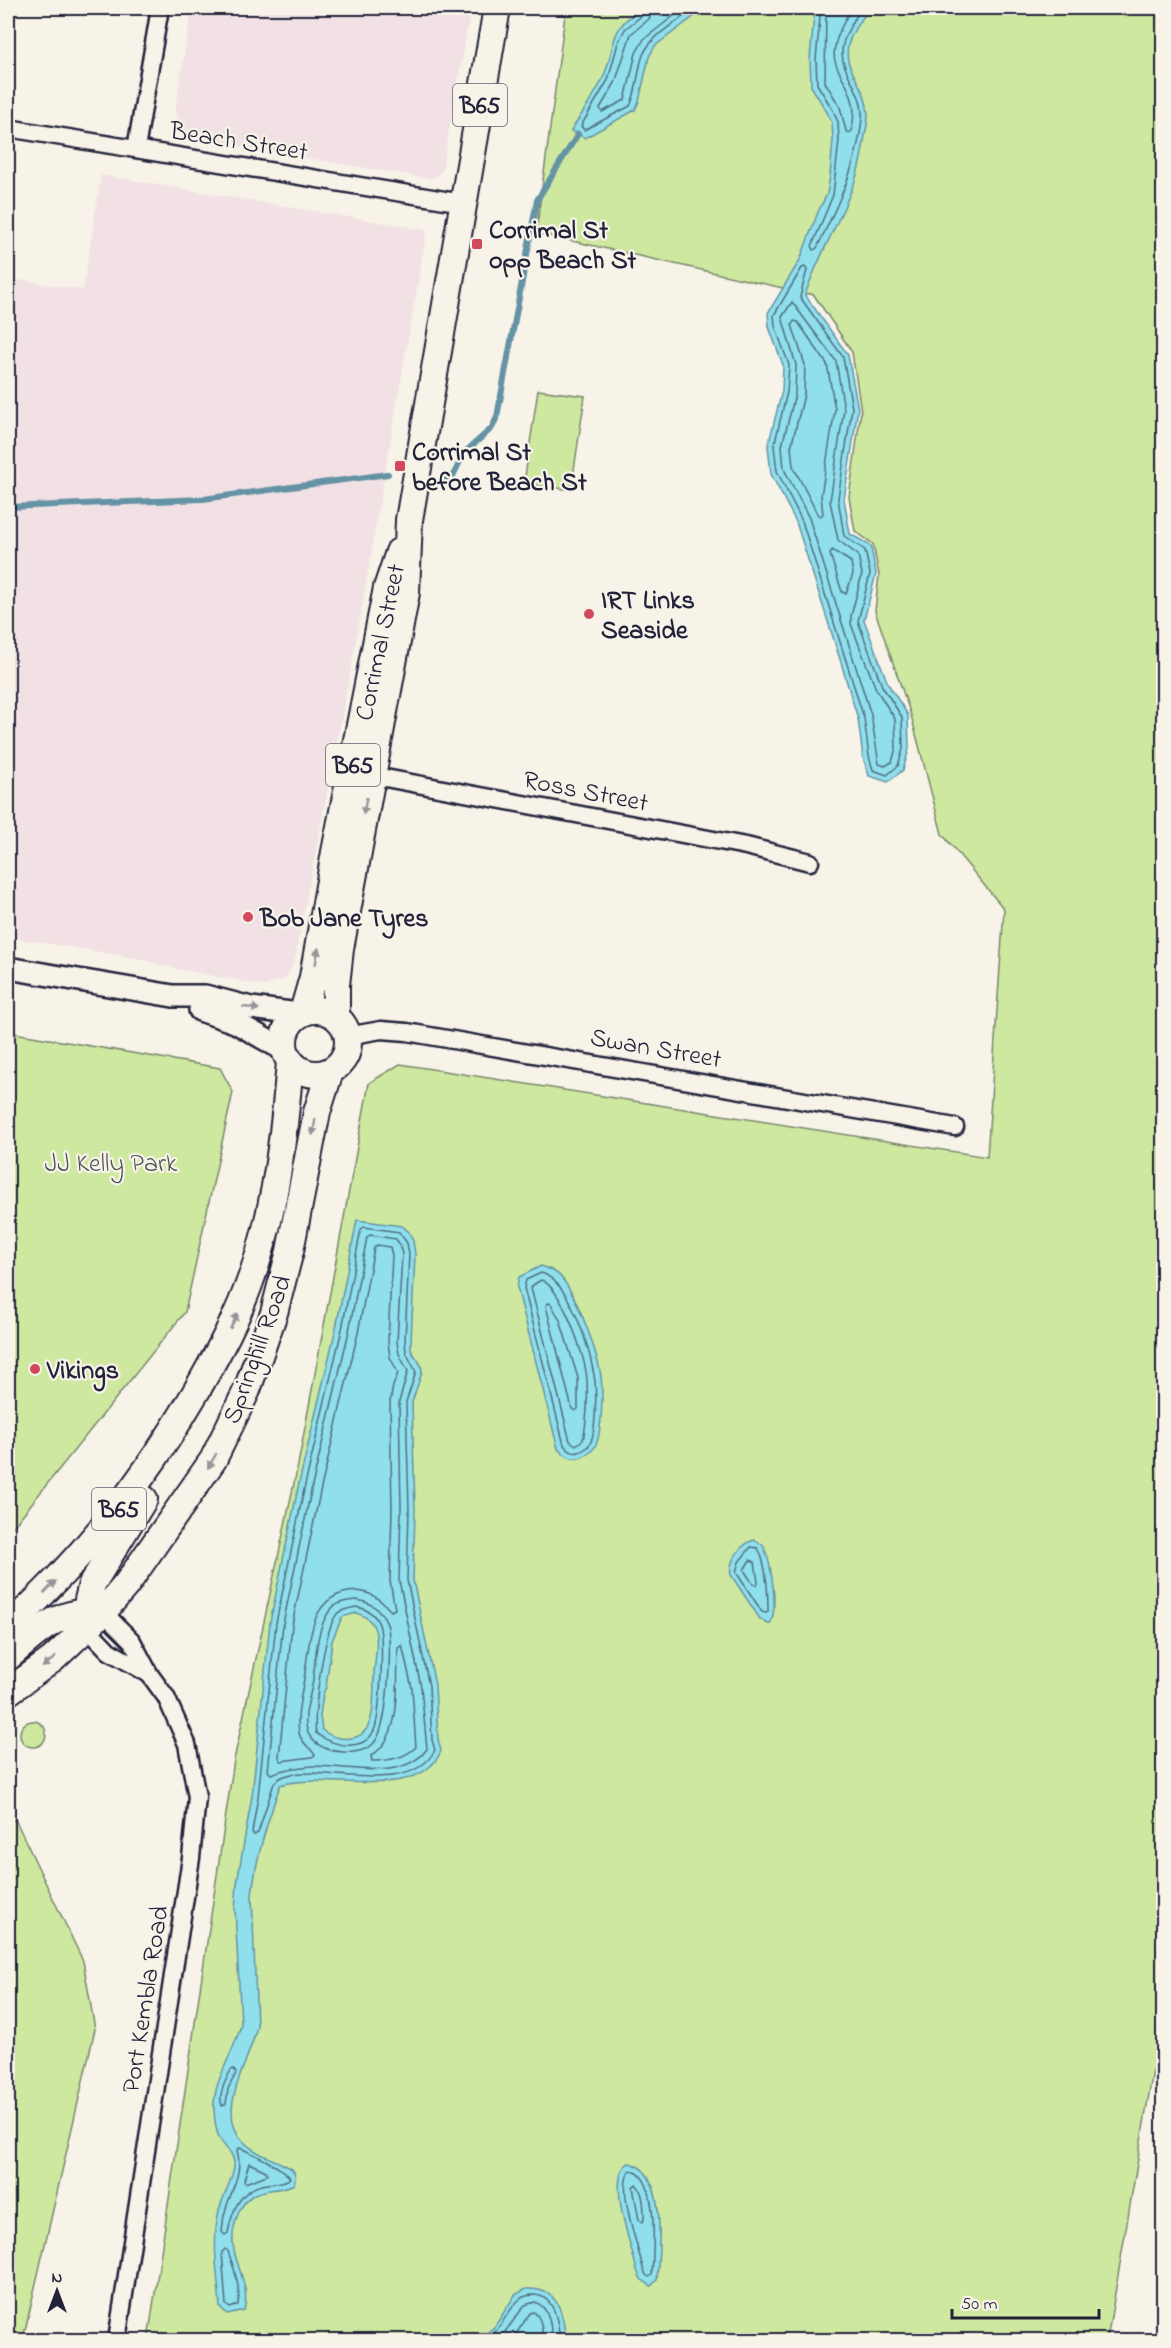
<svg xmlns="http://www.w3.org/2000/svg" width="1171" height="2348" viewBox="0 0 1171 2348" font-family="'Indie Flower',sans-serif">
  <rect width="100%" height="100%" fill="#f7f3e8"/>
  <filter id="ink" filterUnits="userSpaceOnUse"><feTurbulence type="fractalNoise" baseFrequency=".0167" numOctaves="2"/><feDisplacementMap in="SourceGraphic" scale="12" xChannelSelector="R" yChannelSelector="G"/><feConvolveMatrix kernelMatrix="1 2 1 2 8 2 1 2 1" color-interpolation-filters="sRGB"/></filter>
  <g filter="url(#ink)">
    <g fill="#f2e1e4">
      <path d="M192,8H471L442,171L431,179L188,138L177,122L175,110Z"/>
      <path d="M101,175L427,230L350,675L294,963L286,978L265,986L177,969L136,958L8,937V278L83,290Z"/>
    </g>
    <g fill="#cee89f" stroke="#78856d" stroke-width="1.5">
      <path d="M566,8H1163L1164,2006L1107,2340H148L234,1760L298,1465L369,1083L400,1064L987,1157L1004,909L942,834L911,715L875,611L879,575L873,544L855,531L849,497L861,411L852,352L814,295L536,233Z"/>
      <path d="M538,390L585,396L571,490L524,483Z"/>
      <path d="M8,1032L220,1068L233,1092L185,1312L8,1533Z"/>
      <circle cx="33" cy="1734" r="13"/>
      <path d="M15,1819L83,1961L95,2029L23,2339L8,2340V1823Z"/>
    </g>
    <g fill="#90dfec" stroke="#6493a5" stroke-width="1.5" fill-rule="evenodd">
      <path d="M644,8H721L700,12L655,46L649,57L639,101L635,110L585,138L571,131C581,114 595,96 603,78C617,45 607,27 644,8Z"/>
      <path d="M811,8H871C858,22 842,44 849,64C856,83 867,92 868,115C868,124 865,133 864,142C862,154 860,166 856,178C842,218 819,254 805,295L848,355L858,409L844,499L850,534L871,546L876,574L864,620L888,684L908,715L909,749L903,770L888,782L869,776L863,757L858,719L839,656L796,522L771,474L768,446L782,391L783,365L769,327L768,313L800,260L818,212L827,194L830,176L833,140L832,123L827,112L811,86L810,59L814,16Z"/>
      <path d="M357,1220L402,1226L409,1232L413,1241L415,1254L411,1341V1350L421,1365L422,1372L412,1402L415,1510L413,1580L435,1685L438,1739L441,1751C419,1804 324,1771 280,1785C268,1821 256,1856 252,1895L257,2026C251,2060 214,2111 243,2141C255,2154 277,2160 292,2169C296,2174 296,2178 294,2184C281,2191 266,2188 253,2195C237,2205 230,2232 234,2250C238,2270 250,2288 244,2310L227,2314L220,2307C218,2277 212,2245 218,2215C221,2198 232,2183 234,2166C235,2153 225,2149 220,2139C215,2130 215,2120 214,2111C212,2080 235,2053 241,2024L235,1909L237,1883L252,1796L270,1622L299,1483L336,1328ZM356,1613C364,1615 370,1619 374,1627C379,1640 375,1660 374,1673C373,1694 378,1734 352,1738C340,1740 331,1737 322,1730L320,1716L323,1694L326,1687L332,1641L342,1617Z"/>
      <path d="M541,1266C550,1269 558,1272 564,1281C579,1302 597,1351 601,1376C603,1393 602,1430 596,1445C593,1451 587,1455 582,1457C572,1461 565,1456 558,1449L517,1287L519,1277Z"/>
      <path d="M754,1540L763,1545C771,1561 779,1608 770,1624H768L760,1619L731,1575C728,1561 741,1544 754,1540Z"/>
      <path d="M629,2163C668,2170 659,2251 657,2280L651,2286L641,2279L637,2270C632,2249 605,2174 629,2163Z"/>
      <path d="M526,2289C559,2287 563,2313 566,2340H479L495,2326L515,2295Z"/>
    </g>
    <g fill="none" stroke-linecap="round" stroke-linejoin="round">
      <g stroke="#4e6e82" stroke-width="1.5">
        <path d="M645,8L644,14L625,29L618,43L608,80L581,126L584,130L630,106C638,90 637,71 643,55C652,34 678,22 695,8"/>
        <path d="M653,8L649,19L631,34L615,83L600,108L602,112L625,100L636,53L644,39L684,8"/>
        <path d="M819,8L820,17L816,60L817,84L833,110L838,122L839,140L833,195L812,246L814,250L817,248C837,206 858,165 862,118C864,84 831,69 846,35C851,24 855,16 863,8"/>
        <path d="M826,8L825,82L840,107L846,131L849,133L852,131C853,121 855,112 853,103C845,69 823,68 841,28C845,21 847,13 853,8"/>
        <path d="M802,268L805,267L807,270L800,297L843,357L852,408L838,498L844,536L865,550L870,574L858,621L882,686L902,717L903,749L898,766L887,775L873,770L869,756L864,718L802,521L777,471L774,446L787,392L789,365L775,326L774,315Z"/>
        <path d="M792,302L836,361L844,409L830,501L838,540L858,555L862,574L851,616V624L876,689L895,719L896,748L892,762L885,766L879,764L871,715L809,518L784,469L782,446L795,394L796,365L782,317Z"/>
        <path d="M794,321L798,322L827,364L835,409L821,496L823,514L820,516L818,515L793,466L791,447L804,395L805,365L792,325Z"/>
        <path d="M832,550L851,562L853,574L846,594L842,592L830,554Z"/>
        <path d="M364,1227L399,1232L407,1243L409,1254L405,1341L406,1352L416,1372L406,1402L409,1510L407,1580L429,1686L432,1740L435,1750C405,1806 298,1753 274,1783L258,1833L254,1835L252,1832L258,1797L276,1623L305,1485L342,1329L361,1229Z"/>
        <path d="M370,1235L396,1239L400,1245L402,1255L397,1342L399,1354L408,1371L399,1402L401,1510L399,1580L421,1687L427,1749C402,1783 346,1765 312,1766C298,1767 284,1769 271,1774L268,1771L283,1624L312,1486L349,1331L367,1237Z"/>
        <path d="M377,1245L390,1247L392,1255L388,1342L390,1357L398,1373L393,1386L390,1402L392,1510L390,1581L395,1609L391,1611C379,1598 367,1588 348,1592C307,1599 310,1647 304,1679C301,1697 296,1714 299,1733C301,1743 310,1747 315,1755L312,1757L281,1761L279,1757L292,1625L321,1488L358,1333L374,1248Z"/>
        <path d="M541,1273C570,1281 589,1347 594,1375C597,1389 596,1432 590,1444C588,1447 583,1451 579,1452C572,1454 568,1450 564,1445L524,1288L526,1280Z"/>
        <path d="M541,1280C562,1287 586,1358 587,1380C588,1399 587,1421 583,1440L576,1445L570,1441L531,1288L533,1285Z"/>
        <path d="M548,1303L551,1304L560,1320L578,1378V1409L575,1411L572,1409L546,1306Z"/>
        <path d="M751,1547L758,1548C767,1565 768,1592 768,1611L766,1613L762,1612L736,1572L739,1562Z"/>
        <path d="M750,1560L755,1562L758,1582L756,1585L753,1584L744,1570Z"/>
        <path d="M356,1600C373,1602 383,1612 388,1627C391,1649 389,1729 373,1744C366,1751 353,1753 343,1752C331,1751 319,1748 311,1738C299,1722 311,1696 313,1680C316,1657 316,1627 331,1609C337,1602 347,1601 356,1600Z"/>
        <path d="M356,1607C365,1608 374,1613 378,1622C385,1634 380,1713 375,1728C366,1753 332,1747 316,1733C312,1715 325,1624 338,1613C343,1609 350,1608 356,1607Z"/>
        <path d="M402,1645L412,1688L416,1747C405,1758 388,1761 372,1761L371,1756C404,1736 396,1682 398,1648Z"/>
        <path d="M234,2069L236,2073L228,2089L226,2104L222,2106C218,2095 225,2081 231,2070Z"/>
        <path d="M239,2148C249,2151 285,2169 290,2178C284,2184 275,2182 267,2184C241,2187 232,2210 228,2233L225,2235L222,2232C223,2225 223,2218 225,2212C230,2192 244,2172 237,2151Z"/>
        <path d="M249,2163L266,2171L267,2175L245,2183L244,2180Z"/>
        <path d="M630,2170C660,2174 653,2252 652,2275L649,2277L646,2275L643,2268C638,2246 616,2187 630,2170Z"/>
        <path d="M636,2184C644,2193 644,2208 644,2220L642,2222L639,2220L633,2187Z"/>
        <path d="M225,2249L228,2251C234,2269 241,2286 238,2305L230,2308L226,2305L222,2252Z"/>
        <path d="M488,2340C501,2328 508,2309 520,2299C524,2296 529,2295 534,2295C556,2296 558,2324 560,2340"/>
        <path d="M499,2340L525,2305L535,2302C550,2307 551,2327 552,2340"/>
        <path d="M512,2340L530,2313L534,2312C542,2318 542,2331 543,2340"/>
      </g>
      <g stroke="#6493a5" stroke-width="6">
        <path d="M441,480L452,478L464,453L492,428L497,417L537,200L578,134"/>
        <path d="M8,507L203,499L388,474"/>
      </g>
      <g stroke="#22223b" stroke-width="21">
        <g id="minor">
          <path d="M8,128L463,203"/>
          <path d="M136,149L160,8"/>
          <path d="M364,774L746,846L810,862"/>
          <path d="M347,1036L381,1030L407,1032L955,1127"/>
          <path d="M103,1612L132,1641L150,1675L166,1697L187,1744L197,1797L191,1858L117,2340"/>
          <path d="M87,1628L109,1651L149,1674"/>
        </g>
      </g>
      <g stroke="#22223b" stroke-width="26">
        <g id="tertiary">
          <path d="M8,968L173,996H205L251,1008L299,1014"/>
          <path d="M200,1010L235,1022L284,1050"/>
        </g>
      </g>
      <g stroke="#22223b" stroke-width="30">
        <g id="primary">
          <circle cx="316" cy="1042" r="32"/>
          <path d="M303,1012L313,977L335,852L387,588L399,552"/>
          <path d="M336,1017V985L340,949L406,593L409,520L497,8"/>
          <path d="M8,1627C83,1559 146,1479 197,1390C218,1353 238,1317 252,1276C276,1208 284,1134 290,1062"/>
          <path d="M87,1628L88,1600L92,1584L144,1499"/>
          <path d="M8,1657C40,1630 57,1609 103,1612"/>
          <path d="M8,1692L53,1659L103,1612L126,1585L213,1460L247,1390L274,1313L290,1251L317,1112L330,1071"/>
        </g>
      </g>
      <use href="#minor" stroke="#f7f3e8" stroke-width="16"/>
      <use href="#tertiary" stroke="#f7f3e8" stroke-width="21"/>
      <use href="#primary" stroke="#f7f3e8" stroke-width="26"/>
    </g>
    <defs><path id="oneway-solid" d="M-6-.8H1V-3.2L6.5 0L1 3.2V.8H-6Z" transform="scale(1.5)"/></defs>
    <g fill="#97959a">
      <use href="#oneway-solid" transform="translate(365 806) rotate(100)"/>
      <use href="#oneway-solid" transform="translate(317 956) rotate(-80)"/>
      <use href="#oneway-solid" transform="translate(251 1008) rotate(9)"/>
      <use href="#oneway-solid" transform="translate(314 1127) rotate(100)"/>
      <use href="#oneway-solid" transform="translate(234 1321) rotate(-64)"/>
      <use href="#oneway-solid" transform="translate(212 1461) rotate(120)"/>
      <use href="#oneway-solid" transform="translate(50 1587) rotate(-46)"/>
      <use href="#oneway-solid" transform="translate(49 1662) rotate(142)"/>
    </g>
  </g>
  <g fill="#d1495b" stroke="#f7f3e8" stroke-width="2">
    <rect x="471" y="238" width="12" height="12" rx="3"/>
    <rect x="394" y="460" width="12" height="12" rx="3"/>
    <circle cx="589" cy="614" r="6"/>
    <circle cx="248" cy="917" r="6"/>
    <circle cx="35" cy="1369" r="6"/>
  </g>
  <g text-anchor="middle" stroke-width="4.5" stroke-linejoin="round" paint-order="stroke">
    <g fill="#f7f3e8" stroke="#62616f" stroke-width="1.5">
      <rect x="453" y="84" width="54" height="42" rx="4.5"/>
      <rect x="326" y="744" width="54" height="42" rx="4.5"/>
      <rect x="92" y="1488" width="54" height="42" rx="4.5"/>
    </g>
    <g font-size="24" font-weight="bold" fill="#22223b">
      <text x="480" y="113">B65</text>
      <text x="353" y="773">B65</text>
      <text x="119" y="1517">B65</text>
    </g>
    <g font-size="26" fill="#22223b" stroke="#f7f3e8">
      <text transform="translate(239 140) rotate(9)" y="9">Beach Street</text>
      <text transform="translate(379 642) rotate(-78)" y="9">Corrimal Street</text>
      <text transform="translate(586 790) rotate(11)" y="9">Ross Street</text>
      <text transform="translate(656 1047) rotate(10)" y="9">Swan Street</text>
      <text transform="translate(256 1349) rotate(-70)" y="9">Springhill Road</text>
      <text transform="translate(144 1999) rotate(-81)" y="9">Port Kembla Road</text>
    </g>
    <g font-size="26" font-weight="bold" fill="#22223b" stroke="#f7f3e8" text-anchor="start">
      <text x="489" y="238">Corrimal St<tspan x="489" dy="30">opp Beach St</tspan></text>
      <text x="412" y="460">Corrimal St<tspan x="412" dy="30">before Beach St</tspan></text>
      <text x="601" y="608">IRT Links<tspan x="601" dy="30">Seaside</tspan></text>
      <text x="260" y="926">Bob Jane Tyres</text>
      <text x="47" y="1378">Vikings</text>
    </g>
    <g font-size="26" fill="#4d5454" stroke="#f7f3e8">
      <text x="111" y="1171">JJ Kelly Park</text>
    </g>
  </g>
  <rect width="1171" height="2348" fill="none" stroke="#f7f3e8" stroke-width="30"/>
  <rect x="15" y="15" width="1141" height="2318" fill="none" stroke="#22223b" stroke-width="2" filter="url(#ink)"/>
  <g transform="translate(57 2291)" stroke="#f7f3e8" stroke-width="4.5" paint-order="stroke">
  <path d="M0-4.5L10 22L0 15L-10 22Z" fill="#22223b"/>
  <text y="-9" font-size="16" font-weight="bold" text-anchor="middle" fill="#22223b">N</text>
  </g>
  <path d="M952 2309v9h147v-9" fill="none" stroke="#22223b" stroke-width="3"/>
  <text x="961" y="2309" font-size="18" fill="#22223b" stroke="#f7f3e8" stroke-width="4.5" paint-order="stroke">50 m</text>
</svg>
